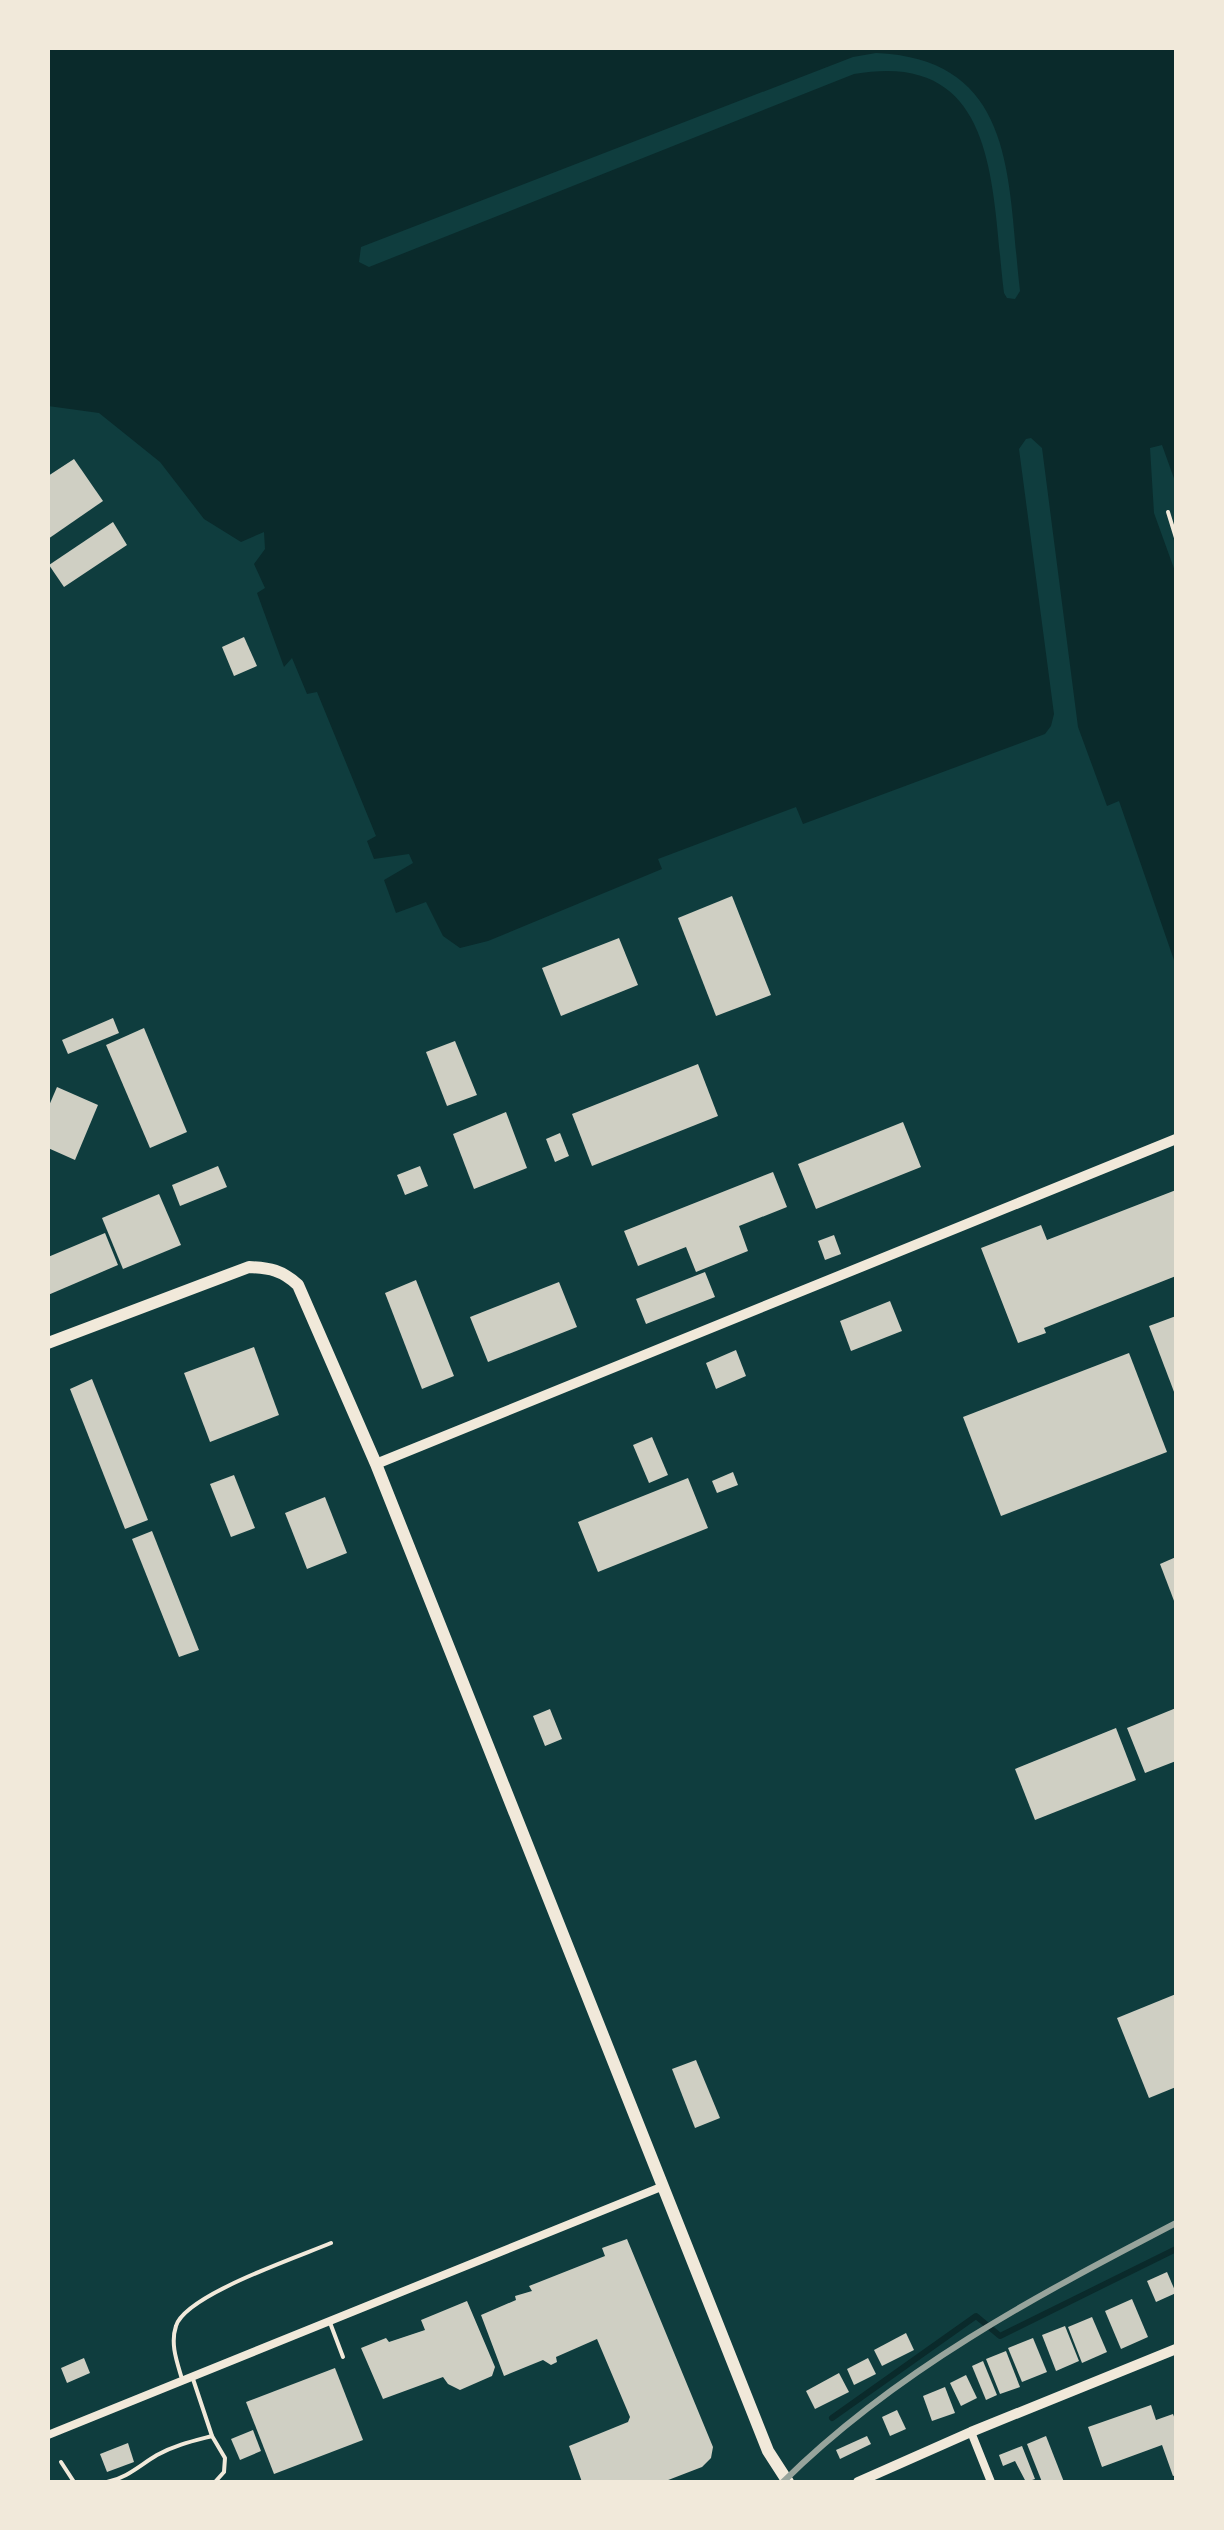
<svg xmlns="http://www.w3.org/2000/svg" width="1224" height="2530" viewBox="0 0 1224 2530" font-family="Spectral,serif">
  <rect width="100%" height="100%" fill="#0f3d3e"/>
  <path fill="#0a2a2b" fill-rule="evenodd" d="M48,48H1176V484L1162,445L1150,448L1154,513L1176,574V966L1119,801L1107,806L1078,727L1042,448L1031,438L1026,439L1019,449L1054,714L1051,726L1045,734L803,824L796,807L658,859L662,869L488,941L460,948L443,936L426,902L396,913L384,880L413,863L409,854L374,859L367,841L376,836L317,692L307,694L292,658L284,667L257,593L265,588L254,564L265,549L264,532L241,542L204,519L160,462L99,413L48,406ZM876,53C1019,59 1007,183 1020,291L1015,299L1007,298L1004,293C991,191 1001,48 854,74L369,267L359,262L361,247L853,57Z"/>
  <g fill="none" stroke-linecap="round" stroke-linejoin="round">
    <path stroke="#0a2a2b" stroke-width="6" d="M832,2418L976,2316L1000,2336L1176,2249"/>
  </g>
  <g fill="#cfcfc3">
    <path d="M74,459L103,501L48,539V476Z"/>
    <path d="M113,522L127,545L64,587L49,565Z"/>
    <path d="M244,637L257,666L234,676L222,647Z"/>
    <path d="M732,896L771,995L716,1016L678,918Z"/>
    <path d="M619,938L638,985L561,1016L542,968Z"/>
    <path d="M113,1018L119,1033L68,1054L62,1040Z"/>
    <path d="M144,1028L187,1132L150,1148L106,1045Z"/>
    <path d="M455,1041L477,1095L447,1106L426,1052Z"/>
    <path d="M698,1064L718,1116L592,1166L572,1114Z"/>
    <path d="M57,1087L98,1105L75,1160L48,1148V1108Z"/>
    <path d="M506,1112L527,1168L474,1189L453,1134Z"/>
    <path d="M903,1122L921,1167L816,1209L798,1164Z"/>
    <path d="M560,1133L569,1156L555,1162L546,1139Z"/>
    <path d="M218,1166L227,1187L180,1206L172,1185Z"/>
    <path d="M420,1166L428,1186L405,1195L397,1175Z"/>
    <path d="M773,1172L787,1207L739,1226L748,1251L696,1272L686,1247L638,1266L624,1231Z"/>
    <path d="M1176,1190V1276L1044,1328L1046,1333L1018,1343L981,1248L1041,1225L1047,1240Z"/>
    <path d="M159,1194L181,1245L123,1269L102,1218Z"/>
    <path d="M105,1233L118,1265L48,1295V1257Z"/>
    <path d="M834,1235L841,1254L825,1260L818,1241Z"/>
    <path d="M705,1272L715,1297L646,1324L636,1299Z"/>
    <path d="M416,1280L454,1376L422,1389L385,1293Z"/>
    <path d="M559,1282L577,1327L488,1362L470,1317Z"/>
    <path d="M890,1301L902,1331L851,1351L840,1321Z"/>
    <path d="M1176,1316V1397L1149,1326Z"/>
    <path d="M254,1347L279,1415L210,1442L184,1373Z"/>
    <path d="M736,1350L746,1376L716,1389L706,1363Z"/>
    <path d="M1129,1353L1167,1452L1001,1516L963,1417Z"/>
    <path d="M92,1379L148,1520L125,1529L70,1389Z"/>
    <path d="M652,1437L668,1475L649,1483L633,1445Z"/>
    <path d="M733,1472L738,1485L717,1493L712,1481Z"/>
    <path d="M234,1475L255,1528L231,1537L210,1484Z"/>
    <path d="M688,1478L708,1528L598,1572L578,1522Z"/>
    <path d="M325,1497L347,1553L307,1569L285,1513Z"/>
    <path d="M152,1531L199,1650L179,1657L132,1539Z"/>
    <path d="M1176,1557V1606L1160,1564Z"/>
    <path d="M1176,1708V1761L1145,1773L1127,1728Z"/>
    <path d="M550,1709L562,1739L545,1746L533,1716Z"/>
    <path d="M1116,1728L1136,1780L1035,1820L1015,1769Z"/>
    <path d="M1176,1994V2087L1149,2098L1117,2018Z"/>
    <path d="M696,2060L720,2118L695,2128L672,2069Z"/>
    <path d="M627,2239L713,2447L711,2458L702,2467L663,2482H582L569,2446L628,2422L630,2417L597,2339L556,2357L557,2362L551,2365L543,2360L504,2376L481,2315L516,2300L515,2296L532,2291L529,2286L605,2256L602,2248Z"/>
    <path d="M1167,2272L1176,2293L1156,2302L1147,2281Z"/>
    <path d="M1132,2299L1148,2337L1121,2349L1105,2311Z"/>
    <path d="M467,2301L495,2367L492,2376L460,2390L448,2384L443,2377L383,2399L361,2348L386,2338L389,2342L425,2330L421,2320Z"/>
    <path d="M1092,2317L1107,2352L1082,2363L1068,2327Z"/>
    <path d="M1065,2326L1079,2361L1056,2371L1042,2335Z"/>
    <path d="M906,2333L914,2350L882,2366L874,2350Z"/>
    <path d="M1033,2338L1047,2372L1022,2382L1008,2348Z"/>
    <path d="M1006,2351L1020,2387L1000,2394L986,2359Z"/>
    <path d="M84,2358L90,2373L67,2383L61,2368Z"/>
    <path d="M868,2358L876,2374L854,2385L847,2369Z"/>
    <path d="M983,2361L997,2395L986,2400L972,2366Z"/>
    <path d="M335,2368L363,2440L274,2474L246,2402Z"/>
    <path d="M839,2373L849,2392L815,2409L806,2391Z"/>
    <path d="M966,2375L977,2398L961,2406L950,2383Z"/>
    <path d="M945,2387L955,2413L932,2421L923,2396Z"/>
    <path d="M1151,2405L1156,2420L1173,2414L1176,2422V2475L1173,2476L1162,2445L1102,2467L1088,2427Z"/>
    <path d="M897,2410L906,2429L890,2436L882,2417Z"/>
    <path d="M253,2430L261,2451L240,2460L231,2439Z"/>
    <path d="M867,2436L871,2444L840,2459L836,2450Z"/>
    <path d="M1046,2436L1064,2482H1042L1027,2444Z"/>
    <path d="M128,2443L134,2462L107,2472L100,2454Z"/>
    <path d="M1022,2446L1035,2479L1026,2482L1015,2461L1003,2466L999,2455Z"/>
  </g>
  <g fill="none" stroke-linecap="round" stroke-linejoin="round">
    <path stroke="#f1e9da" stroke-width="4" d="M1168,512L1176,538"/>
    <g stroke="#f1e9da" stroke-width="4">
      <path d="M329,2320L343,2357"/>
      <path d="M192,2376L212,2436L225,2458L224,2472L215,2482"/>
      <path d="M182,2379C177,2362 170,2344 176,2326C185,2295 298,2257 331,2243"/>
      <path d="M61,2462L74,2482"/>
      <path d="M107,2482C127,2478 140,2465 157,2455C175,2445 193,2441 212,2436"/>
    </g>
    <g stroke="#f1e9da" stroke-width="8">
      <path d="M971,2432L991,2482"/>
      <path d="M48,2435L661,2187"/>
    </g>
    <g stroke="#f1e9da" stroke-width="10">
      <path d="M376,1464L1176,1139"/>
      <path d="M858,2482L971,2432L1176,2349"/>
    </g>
    <path stroke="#f1e9da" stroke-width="12" d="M48,1343L249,1267C270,1268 282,1270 298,1285L376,1464L768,2451L788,2482"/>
    <path stroke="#97a49c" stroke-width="6" d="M783,2482C896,2370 1036,2296 1176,2223"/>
  </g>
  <rect width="1224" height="2530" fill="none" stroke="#f1e9da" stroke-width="100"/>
</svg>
